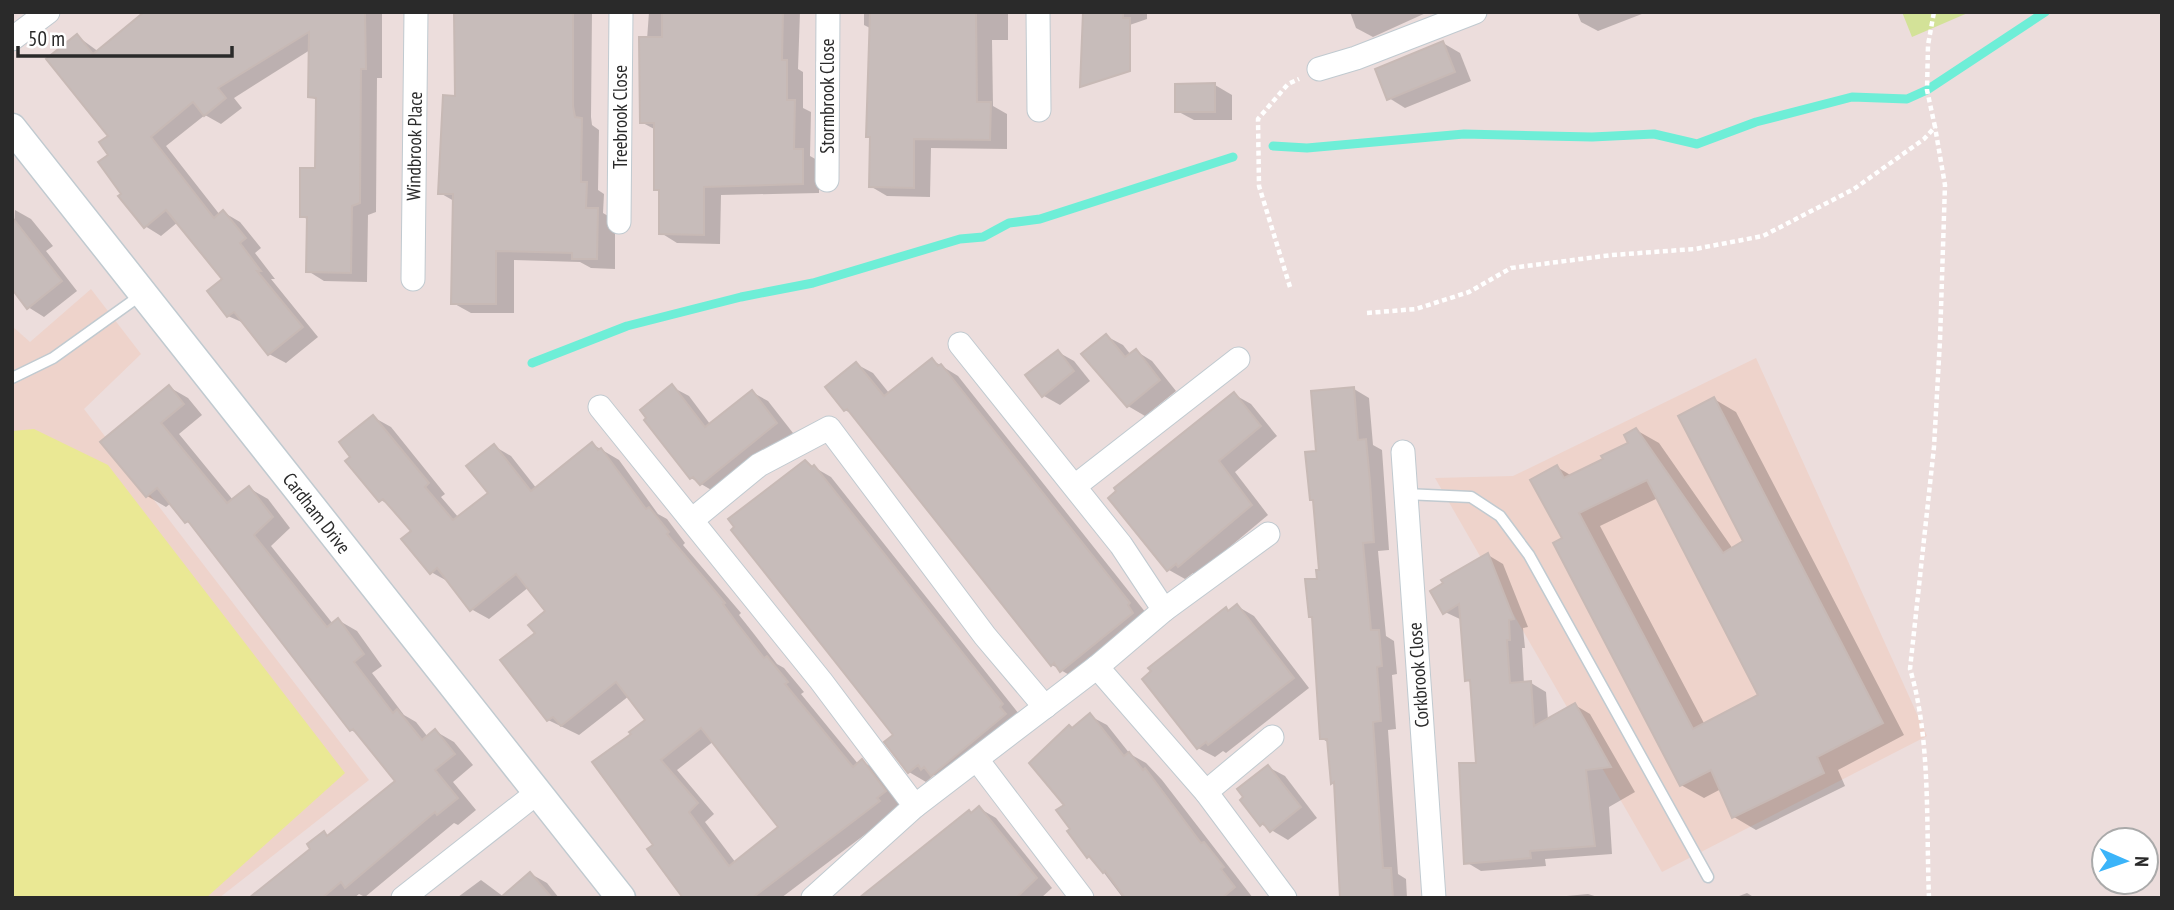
<svg xmlns="http://www.w3.org/2000/svg" width="2174" height="910" viewBox="0 0 2174 910" font-family="'PT Sans Narrow',sans-serif">
  <rect width="100%" height="100%" fill="#ecdddc"/>
  <g fill="#eed3cb">
    <path d="M91,289L141,354L84,409L369,780L219,898H12V326L30,342Z"/>
    <path d="M1756,358L1927,736L1662,872L1435,478L1513,476Z"/>
  </g>
  <path fill="#d3e298" d="M1902,12H1970L1912,37Z"/>
  <path fill="#eae894" d="M34,429L108,465L345,773L206,898H12V431Z"/>
  <g fill="#0003" fill-rule="evenodd">
    <path d="M147,12H382V78H377L376,212L368,215L367,282L324,281L308,271L309,220L301,216L316,170L318,101L310,96V50L234,98L242,108L221,124L205,115L166,146L220,215L223,212L240,222L261,248L255,253L275,279H271L318,337L286,363L269,354L246,324L228,316L225,280L178,222L161,236L145,226L124,194L111,155L110,136L77,36L99,52Z"/>
    <path d="M457,12H592L591,117L592,125L599,130L598,190L604,194L603,213L615,220V269L591,268L580,262L514,260V313H471L453,303L454,201L440,193L457,97Z"/>
    <path d="M649,12H800L798,69L803,72V108L811,112L810,156L819,161V193L721,195L720,244L677,243L661,233V192L655,189L656,130L641,122Z"/>
    <path d="M864,12H1008V40H992L993,106L1007,114V149L931,148L930,197L887,196L870,186L871,138L868,136L872,29L864,25Z"/>
    <path d="M1082,12H1147V19L1098,36L1082,27Z"/>
    <path d="M1350,12H1428L1373,37L1356,28Z"/>
    <path d="M1577,12H1647L1598,31L1581,22Z"/>
    <path d="M1443,43L1460,53L1471,81L1405,108L1389,98Z"/>
    <path d="M1215,85L1232,95V120H1194L1177,111Z"/>
    <path d="M15,210L31,219L53,246L46,251L77,291L44,317L28,307L12,286Z"/>
    <path d="M1106,336L1123,345L1131,355L1136,351L1152,361L1176,391L1145,416L1128,406Z"/>
    <path d="M1058,352L1074,361L1090,381L1060,405L1044,396Z"/>
    <path d="M932,360L958,376L1146,613L1078,680L1052,665L854,415L845,410L856,364L873,373L889,393Z"/>
    <path d="M169,387L188,398L202,415L179,434L233,500L249,488L268,499L290,528L271,546L333,624L338,620L357,631L382,666L372,673L404,715L416,722L428,737L435,731L454,742L473,765L453,782L476,810L458,825L454,823L365,897L359,894L354,898H251L313,849L324,833L329,836L397,781L362,736L351,730L195,526L187,522L171,503L166,507L147,496L103,442Z"/>
    <path d="M672,387L689,396L710,424L752,392L768,401L793,433L718,494L691,478Z"/>
    <path d="M1354,389L1369,398L1373,445L1382,450L1389,550L1378,551L1386,636L1394,641L1397,674L1392,675L1396,729L1388,730L1398,874L1406,879L1407,898H1342L1335,785L1332,783L1329,743L1321,738L1314,618L1310,616L1321,572L1317,452Z"/>
    <path d="M1235,395L1251,404L1277,436L1235,472L1268,515L1196,575L1193,573L1185,579L1169,570L1119,491Z"/>
    <path d="M1714,399L1736,412L1904,735L1838,770L1845,786L1756,830L1734,817L1721,789L1704,798L1681,785L1564,539L1557,467L1572,476L1630,443L1636,430L1659,443L1733,549L1746,541ZM1658,498L1761,696L1705,725L1600,526Z"/>
    <path d="M373,417L391,427L445,494L441,497L459,518L490,493L494,446L511,456L537,489L592,444L619,460L658,514L667,519L685,543L683,545L741,613L739,615L754,634L777,664L784,668L804,692L801,694L859,765L863,762L880,772L902,801L894,809L896,811L781,898H689L656,845L634,734L648,720L629,696L579,735L548,720L537,634L548,611L529,587L489,619L471,609L449,582L431,572L414,531L394,508L381,500ZM714,741L780,827L736,863L705,822L714,814L677,770Z"/>
    <path d="M805,462L831,477L1019,714L949,784L934,775L926,782L909,772Z"/>
    <path d="M1488,555L1503,564L1528,627L1523,628L1525,648H1522L1524,684L1531,683L1546,692L1548,720L1575,705L1590,714L1635,792L1609,807L1612,854L1545,859L1546,866L1481,871L1466,862L1478,765L1472,683L1466,680L1462,620L1445,612Z"/>
    <path d="M1237,606L1254,616L1309,688L1226,753L1223,751L1215,757L1198,748L1226,609L1230,611Z"/>
    <path d="M1090,716L1107,725L1130,754L1146,763L1162,780L1253,898H1123L1095,861L1088,856L1072,830L1066,805L1073,729Z"/>
    <path d="M1268,767L1285,776L1317,818L1288,840L1261,824Z"/>
    <path d="M979,808L996,818L1052,888L1041,898H865Z"/>
    <path d="M531,874L547,883L559,898L458,897L481,880L504,897Z"/>
    <path d="M1747,893L1755,898H1734Z"/>
    <path d="M1588,894L1601,898H1556V897Z"/>
  </g>
  <g fill="none" stroke-linecap="round" stroke-linejoin="round">
    <g stroke="#6eeed7" stroke-width="9">
      <path d="M1273,146L1307,148L1464,134L1592,137L1654,134L1697,144L1756,122L1852,97L1907,99L1927,90L2045,12"/>
      <path d="M532,363L627,326L741,297L813,283L960,239L983,237L1009,223L1040,219L1233,157"/>
    </g>
  </g>
  <g fill="#c7bcba" stroke="#c7b9b5" stroke-width="2" fill-rule="evenodd">
    <path d="M144,12H365L366,69H361L360,203L352,206L351,273L306,272L307,217H300V168H315L316,98L308,97L309,32L218,88L226,98L204,116L193,102L151,137L214,218L223,210L246,238L240,243L261,271H257L303,327L268,355L234,312L227,317L207,291L222,279L166,210L144,228L118,196L121,194L98,162L108,155L99,142L108,136L46,59L77,34L93,54Z"/>
    <path d="M454,12H573V106L575,117L582,118L581,182H587L586,208H598L597,259H572V253L496,251V304H451L453,194H438L443,95L455,96Z"/>
    <path d="M662,12H783L782,60H787V100H795L794,149H803V184L704,187V235L659,234V190H654V123H640L639,37H662Z"/>
    <path d="M870,12H976L977,102H991L990,140L914,139V188L869,187L870,137H866Z"/>
    <path d="M1083,12H1123V18H1130V71L1080,87Z"/>
    <path d="M1443,41L1455,72L1387,100L1375,69Z"/>
    <path d="M1215,83V112H1175V84Z"/>
    <path d="M12,217L62,281L27,309L12,289Z"/>
    <path d="M1106,334L1125,357L1136,349L1160,380L1127,407L1081,354Z"/>
    <path d="M1058,350L1074,371L1042,397L1025,375Z"/>
    <path d="M932,358L938,366L941,364L1130,603L1128,605L1133,613L1060,672L1054,663L1051,666L847,409L844,411L825,387L856,362L884,396Z"/>
    <path d="M672,384L705,427L752,390L777,423L700,485L693,477L690,479L644,420L646,418L640,410Z"/>
    <path d="M169,385L184,404L161,423L227,503L249,486L273,517L254,535L327,627L338,618L364,654L354,662L393,713L397,709L422,740L435,729L455,754L435,770L458,798L437,815L435,812L345,888L341,882L322,898H249L310,849L307,844L324,831L327,836L395,781L353,729L350,731L188,521L185,523L157,488L146,497L100,442Z"/>
    <path d="M1354,387L1358,440L1366,439L1370,481L1374,542L1363,543L1371,630H1379L1382,666L1377,667L1381,721L1373,722L1383,868H1391L1393,898H1340L1334,782L1331,784L1327,739H1320L1312,617H1309L1305,579H1317L1316,570H1319L1313,500H1310L1305,452L1316,451L1311,391Z"/>
    <path d="M1234,392L1261,426L1219,461L1252,505L1178,567L1176,564L1167,571L1108,498L1116,491L1114,488Z"/>
    <path d="M1714,397L1883,723L1817,757L1824,773L1732,818L1711,770L1680,786L1553,543L1562,538L1530,480L1557,465L1564,478L1603,459L1601,456L1628,443L1624,435L1636,428L1723,553L1743,541L1678,416ZM1647,480L1758,695L1693,729L1579,513Z"/>
    <path d="M373,415L429,483L425,487L453,520L488,493L466,466L494,444L531,491L592,442L598,450L601,448L646,509L649,507L669,532L667,534L725,603L723,604L736,622L764,658L767,656L788,682L785,684L853,767L862,759L886,791L877,798L880,801L752,898H683L647,849L653,845L592,762L631,734L629,732L645,720L616,682L561,726L553,717L547,721L500,660L535,633L528,625L545,611L516,574L470,611L437,568L430,574L401,539L411,531L383,499L379,502L345,461L350,457L339,442ZM701,728L778,827L729,866L689,812L698,803L661,760Z"/>
    <path d="M805,460L812,467L814,465L1003,704L1000,707L1006,714L931,776L924,767L921,770L918,765L908,773L884,742L893,735L731,530L734,527L728,519Z"/>
    <path d="M1488,553L1514,619L1509,620L1510,640H1507L1510,683L1531,681L1534,726L1575,703L1611,767L1586,770L1595,846L1530,851L1531,858L1464,864L1459,763H1476L1470,680L1465,681L1459,604L1443,614L1430,591L1443,583L1441,580Z"/>
    <path d="M1237,604L1294,678L1208,745L1206,742L1197,749L1142,679L1151,671L1148,668L1226,607L1228,611Z"/>
    <path d="M1090,713L1124,756L1129,752L1143,770L1145,768L1201,843L1204,842L1224,867L1221,869L1235,887L1222,898H1125L1105,871L1103,873L1089,856L1087,858L1067,831L1070,829L1056,810L1064,805L1029,763L1069,725L1072,728Z"/>
    <path d="M1268,765L1301,807L1270,832L1263,823L1260,826L1240,800L1243,797L1237,789Z"/>
    <path d="M979,806L1037,878L1016,898H859L969,810L971,813Z"/>
    <path d="M530,872L552,898H500Z"/>
  </g>
  <g fill="none" stroke-linecap="round" stroke-linejoin="round">
    <g stroke="#c0cad0" stroke-width="13">
      <g id="service">
        <path d="M12,378L53,358L141,295"/>
        <path d="M1405,494L1471,497L1500,516L1529,555L1708,877"/>
      </g>
    </g>
    <g stroke="#c0cad0" stroke-width="25">
      <g id="minor">
        <path d="M1038,12L1039,110"/>
        <path d="M12,39L48,12"/>
        <path d="M1319,69L1356,58L1475,12"/>
        <path d="M827,180L828,12"/>
        <path d="M619,222L621,12"/>
        <path d="M413,279L416,12"/>
        <path d="M960,344L1121,545L1164,610"/>
        <path d="M600,407L821,681L915,806"/>
        <path d="M1403,452L1434,898"/>
        <path d="M1075,486L1238,359"/>
        <path d="M692,520L759,465L829,428L985,636L1045,707"/>
        <path d="M1097,667L1206,792L1285,898"/>
        <path d="M978,761L1082,898"/>
        <path d="M1206,792L1272,737"/>
        <path d="M403,898L538,792"/>
        <path d="M813,898L915,806L1097,667L1164,610L1268,534"/>
      </g>
    </g>
    <g stroke="#c0cad0" stroke-width="31">
      <path id="tertiary" d="M12,128L621,898"/>
    </g>
    <g stroke="#fff" stroke-width="4.5" stroke-dasharray="5 3.5" stroke-linecap="butt">
      <path d="M1290,287L1259,186L1258,119L1288,84L1299,79"/>
      <path d="M1367,313L1416,309L1469,292L1511,268L1612,255L1695,249L1763,236L1854,189L1924,139L1935,127L1927,90L1928,45L1934,12"/>
      <path d="M1929,898C1926,826 1931,738 1910,669L1934,447L1940,340L1945,185L1935,127"/>
    </g>
    <use href="#service" stroke="#fff" stroke-width="10"/>
    <use href="#minor" stroke="#fff" stroke-width="23"/>
    <use href="#tertiary" stroke="#fff" stroke-width="28"/>
  </g>
  <g text-anchor="middle" stroke-width="7" stroke-linejoin="round" paint-order="stroke">
    <g font-size="19" fill="#2a2a2a" stroke="#fff">
      <text transform="translate(827 96) rotate(-90)" y="7">Stormbrook Close</text>
      <text transform="translate(620 117) rotate(-90)" y="7">Treebrook Close</text>
      <text transform="translate(414 146) rotate(-89)" y="7">Windbrook Place</text>
      <text transform="translate(317 513) rotate(52)" y="7">Cardham Drive</text>
      <text transform="translate(1418 675) rotate(-94)" y="7">Corkbrook Close</text>
    </g>
  </g>
  <rect width="2174" height="910" fill="none" stroke="#2a2a2a" stroke-width="28"/>
  <g transform="translate(2125 861) rotate(92)"><circle r="33" fill="#ffffff" stroke="#aaaaaa" stroke-width="2"/>
  <path d="M0-5L12 26L0 18L-12 26Z" fill="#3bb4f9"/>
  <text y="-10" font-size="19" font-weight="bold" text-anchor="middle" fill="#2a2a2a">N</text>
  </g>
  <path d="M18 46v10h214v-10" fill="none" stroke="#2a2a2a" stroke-width="3.5"/>
  <text x="28" y="46" font-size="21" fill="#2a2a2a" stroke="#ffffff" stroke-width="5" paint-order="stroke">50 m</text>
</svg>
